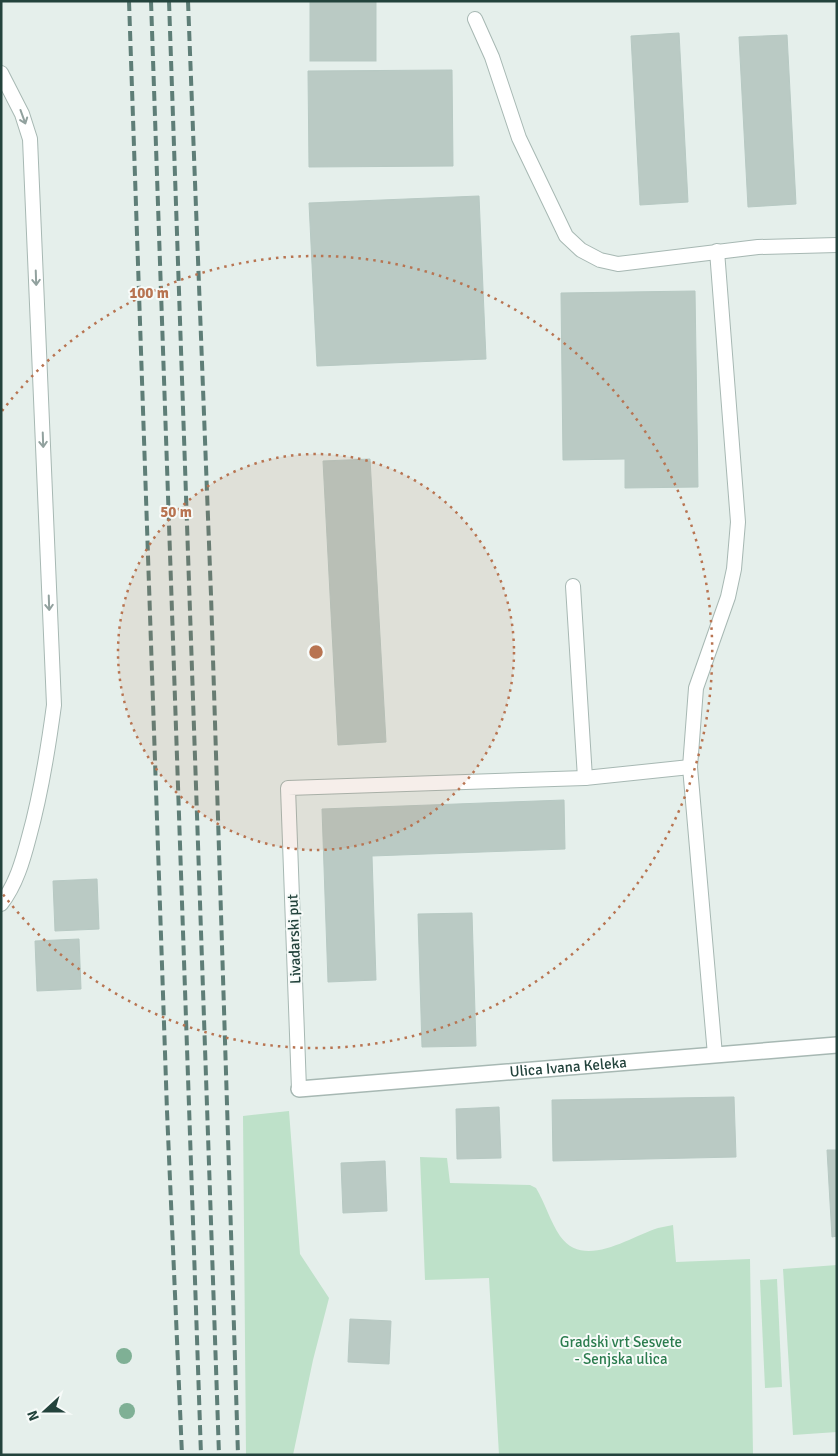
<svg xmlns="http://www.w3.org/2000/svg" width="838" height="1456" viewBox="0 0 838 1456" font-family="Signika,sans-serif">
  <rect width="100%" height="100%" fill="#e5efeb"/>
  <g fill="#bee1c9">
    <path d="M289,1111L300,1254L329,1298L313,1360L293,1455H246L243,1116Z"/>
    <path d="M420,1157L447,1158L450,1183L530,1185L536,1188C545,1203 550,1221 560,1236C584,1270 629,1237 658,1228C663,1227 668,1226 673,1225L676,1262L750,1259L753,1455H499L489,1278L425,1280Z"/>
    <path d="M837,1265V1432L793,1435L783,1269Z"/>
    <path d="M777,1279L782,1387L765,1388L760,1280Z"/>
  </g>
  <g fill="#bacac4" stroke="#b7c9c3">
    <rect x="310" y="1" width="66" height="60"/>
    <path d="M679,33L688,202L640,205L631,36Z"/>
    <path d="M787,35L796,204L748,207L739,37Z"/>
    <path d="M452,70L453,166L309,167L308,71Z"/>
    <path d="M479,196L486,359L317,366L309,203Z"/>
    <path d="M695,291L698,487L625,488V459L563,460L561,293Z"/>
    <path d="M370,459L386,742L338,745L323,461Z"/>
    <path d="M564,800L565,849L372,856L376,980L328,982L322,809Z"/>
    <path d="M97,879L99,929L55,931L53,881Z"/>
    <path d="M472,913L476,1046L422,1047L418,914Z"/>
    <path d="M79,939L81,989L37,991L35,941Z"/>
    <path d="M734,1097L736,1157L553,1161L552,1100Z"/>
    <path d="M499,1107L501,1158L457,1159L456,1109Z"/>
    <path d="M827,1150H837V1236L832,1237Z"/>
    <path d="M385,1161L387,1211L343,1213L341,1163Z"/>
    <path d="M350,1319L391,1321L389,1364L348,1362Z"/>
  </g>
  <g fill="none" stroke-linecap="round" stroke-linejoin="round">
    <g stroke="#a7b8b3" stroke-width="16">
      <g id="service">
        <path d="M475,19L492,57L519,138L566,236L581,250L600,260L618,264L758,247L837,245"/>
        <path d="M1,73L22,114L30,139L54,705C48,750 41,794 29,837C23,860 16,885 1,904"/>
        <path d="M573,586L585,778"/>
        <path d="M690,767L696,688L728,597L734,569L738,522L717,251"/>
        <path d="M299,1089L288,788L585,778L690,767L715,1055"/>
      </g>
    </g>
    <g stroke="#a7b8b3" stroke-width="18">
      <g id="minor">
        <path id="s1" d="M299,1089L837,1045"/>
      </g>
    </g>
    <use href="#service" stroke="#fff" stroke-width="14"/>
    <use href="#minor" stroke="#fff" stroke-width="15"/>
    <g stroke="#5e7e77" stroke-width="4" stroke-dasharray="10 5" stroke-linecap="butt">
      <path d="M129,1L167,1111L182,1455"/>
      <path d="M151,1L201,1455"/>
      <path d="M169,1L219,1455"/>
      <path d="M188,1L211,595L238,1455"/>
    </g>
  </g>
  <g fill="#7fb095">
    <circle cx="124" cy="1356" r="8"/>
    <circle cx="127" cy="1411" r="8"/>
  </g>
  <defs><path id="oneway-shaft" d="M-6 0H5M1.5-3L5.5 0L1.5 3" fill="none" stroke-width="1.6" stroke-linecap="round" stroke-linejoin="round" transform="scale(1.25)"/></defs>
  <g stroke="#91a19e">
    <use href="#oneway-shaft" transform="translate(23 117) rotate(70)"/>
    <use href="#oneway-shaft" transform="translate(36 278) rotate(88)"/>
    <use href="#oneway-shaft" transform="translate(43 440) rotate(88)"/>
    <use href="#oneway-shaft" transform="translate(49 603) rotate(88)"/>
  </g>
  <circle cx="316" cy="652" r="198" fill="#b87451" fill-opacity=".12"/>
  <g fill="none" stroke="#b87451" stroke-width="2.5" stroke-dasharray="2.5 5">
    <circle cx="316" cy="652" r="198"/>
    <path d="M2 411A396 396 0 1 1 2 893"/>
  </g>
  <g text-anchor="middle" stroke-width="4" stroke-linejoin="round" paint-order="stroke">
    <g font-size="15" fill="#23433c" stroke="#f7fbf9">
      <text transform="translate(294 939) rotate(-92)" y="5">Livadarski put</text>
      <text dy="5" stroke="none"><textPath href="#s1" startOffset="270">Ulica Ivana Keleka</textPath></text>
    </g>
    <g font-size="15" fill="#2b7c4e" stroke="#f7fbf9">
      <text x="621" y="1347">Gradski vrt Sesvete<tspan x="621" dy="17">- Senjska ulica</tspan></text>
    </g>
  </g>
  <circle cx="316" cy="652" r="8" fill="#b87451" stroke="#f7fbf9" stroke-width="2.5"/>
  <g font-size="15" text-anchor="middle" font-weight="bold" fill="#b87451" stroke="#f7fbf9" stroke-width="4" stroke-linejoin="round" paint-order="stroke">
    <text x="149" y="298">100 m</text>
    <text x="176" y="517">50 m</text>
  </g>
  <rect width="838" height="1456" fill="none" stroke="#23433c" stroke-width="5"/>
  <g transform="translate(45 1411) rotate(249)" stroke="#f7fbf9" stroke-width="4" paint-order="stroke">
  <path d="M0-4L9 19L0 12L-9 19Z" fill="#23433c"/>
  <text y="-8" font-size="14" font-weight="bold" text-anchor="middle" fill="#23433c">N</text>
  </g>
</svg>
